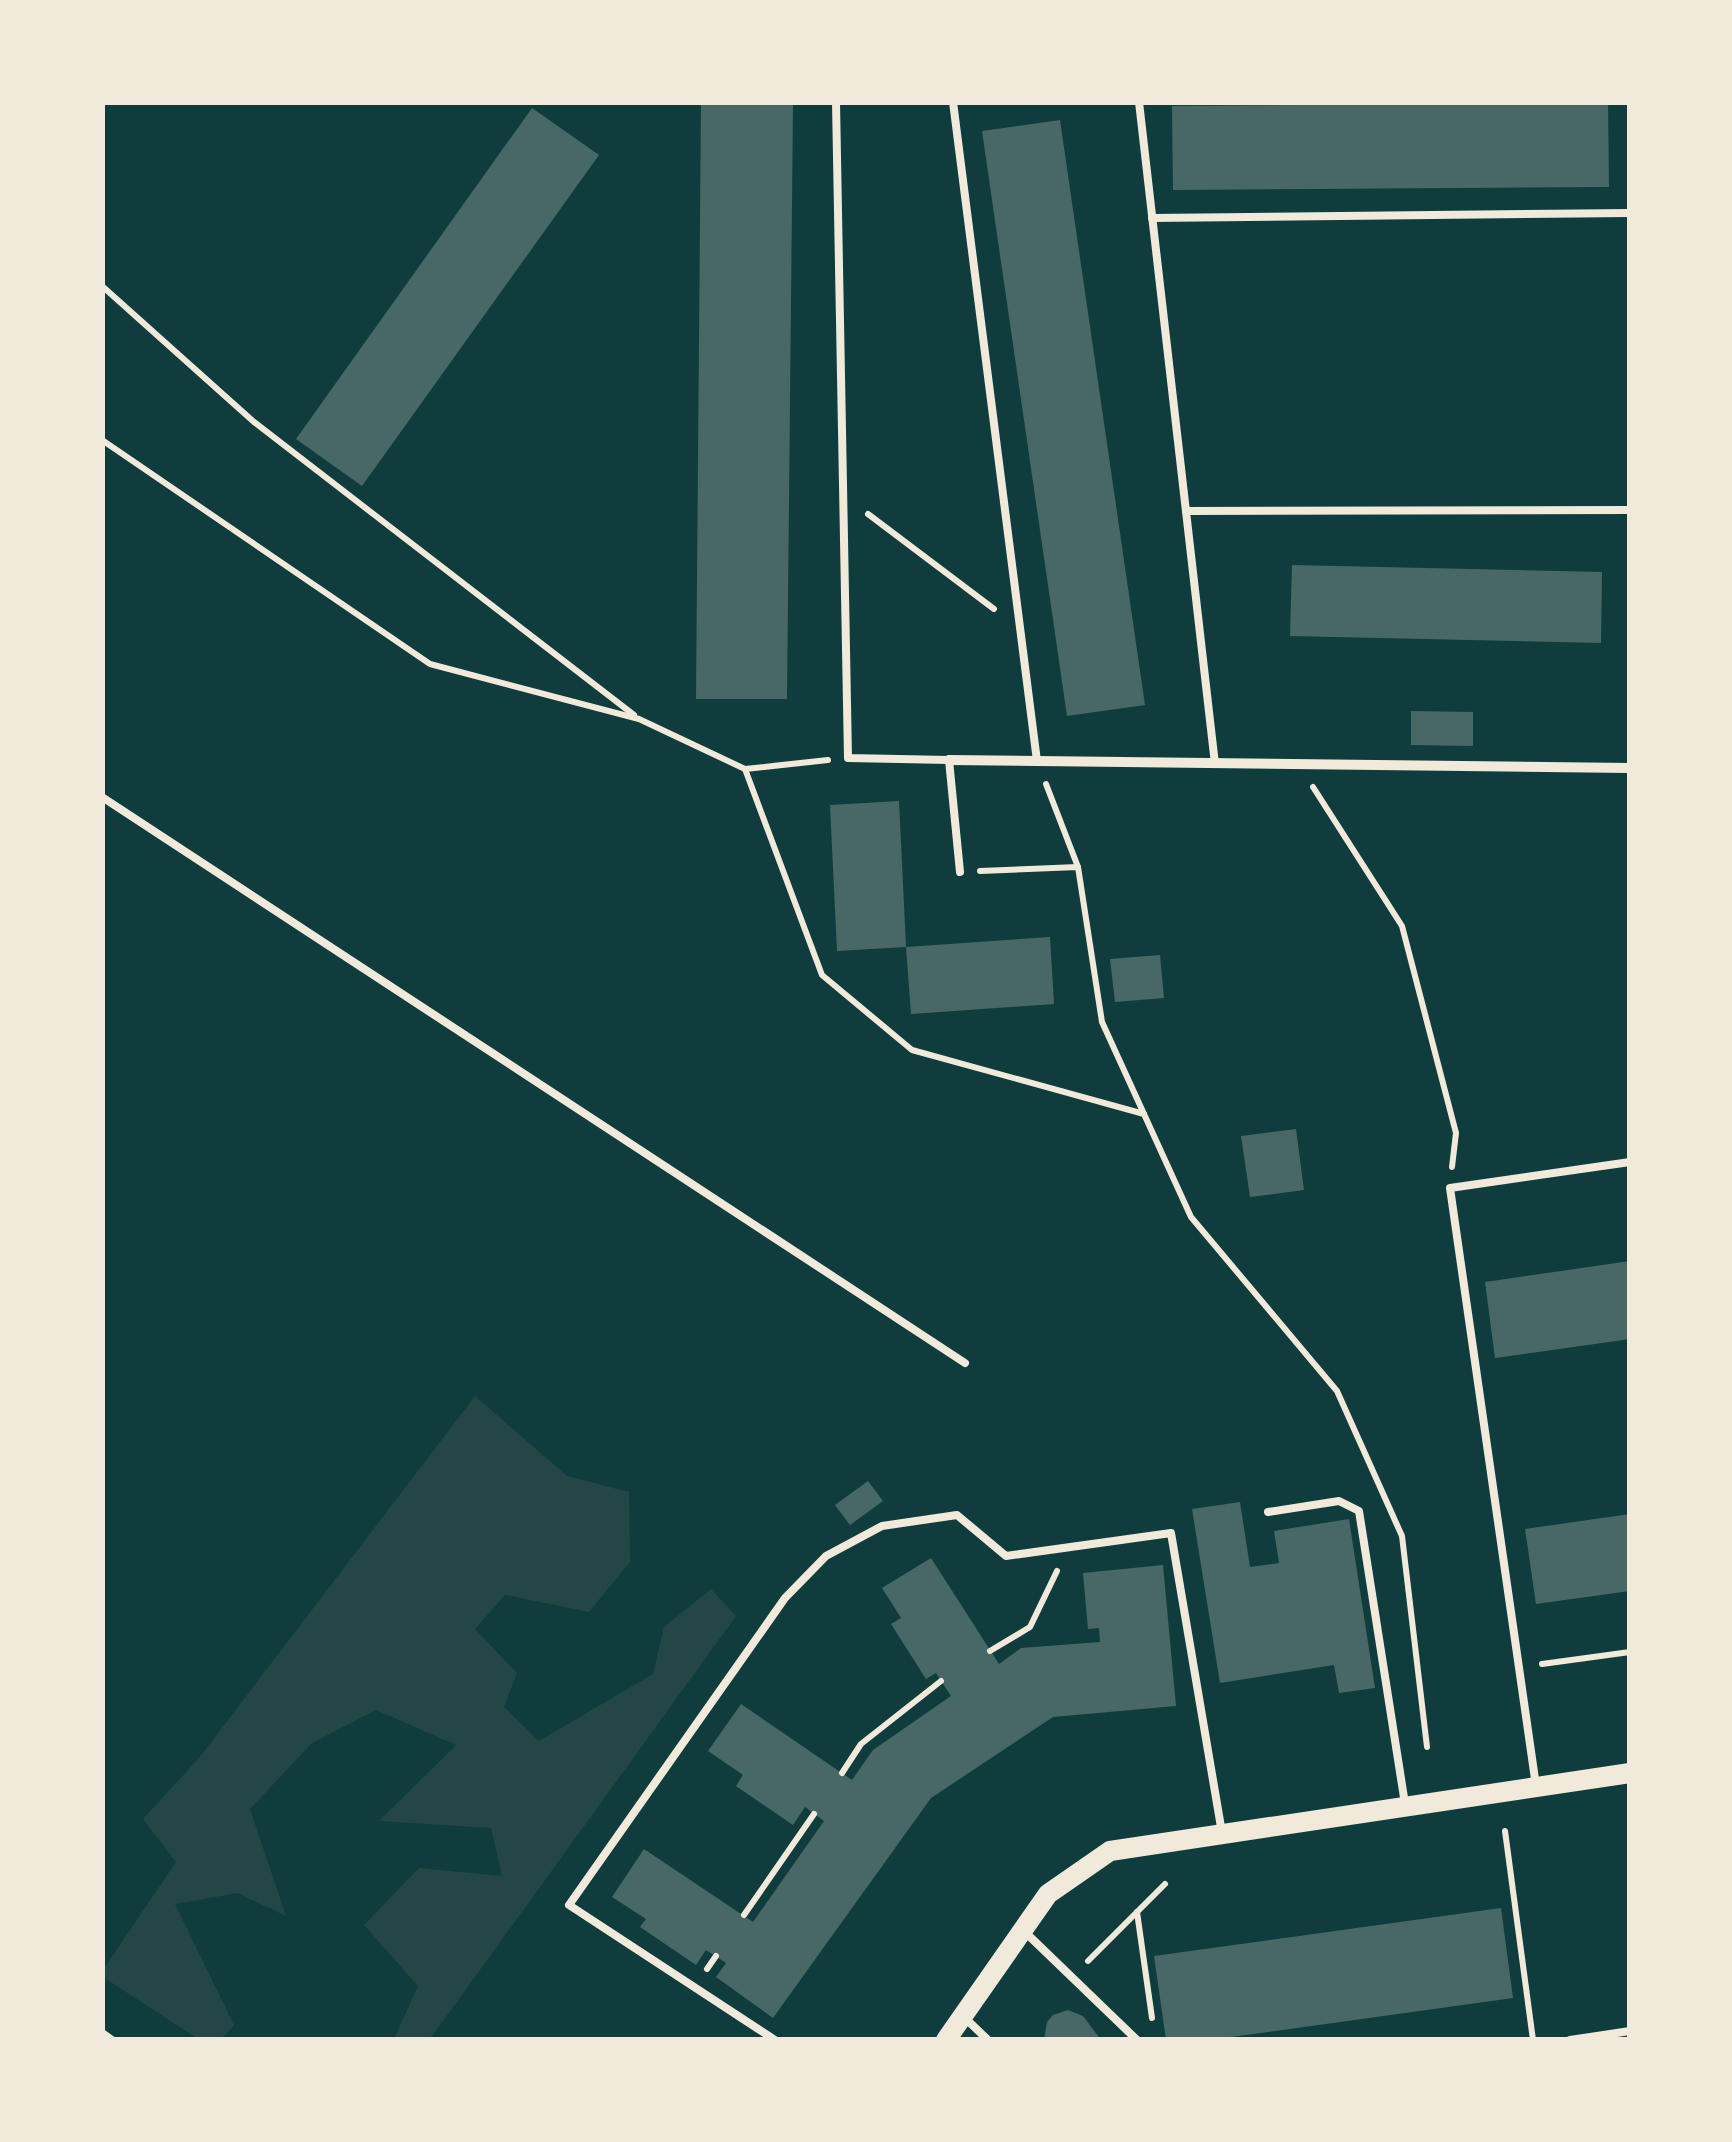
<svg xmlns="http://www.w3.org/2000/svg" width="1732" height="2142" viewBox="0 0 1732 2142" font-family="Arial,sans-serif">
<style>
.green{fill:#244646}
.building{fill:#486865}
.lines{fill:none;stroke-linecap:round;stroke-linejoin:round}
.path{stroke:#f1e9da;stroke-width:6}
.service{stroke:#f1e9da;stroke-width:8}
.minor{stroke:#f1e9da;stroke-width:10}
.secondary{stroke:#f1e9da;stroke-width:20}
</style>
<rect width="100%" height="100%" fill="#0f3d3e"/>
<!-- green -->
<polygon class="green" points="475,1396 567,1476 629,1492 630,1562 589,1612 505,1595 475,1629 517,1673 504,1707 539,1741 653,1674 664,1627 711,1589 736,1616 430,2039 394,2039 418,1986 364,1925 419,1868 502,1876 491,1828 379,1821 456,1745 376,1710 312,1743 250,1809 286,1916 238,1893 175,1904 234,2025 222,2039 198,2039 103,1977 103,1970 176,1862 143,1819 199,1758"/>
<!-- building -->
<g class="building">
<polygon points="701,103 793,104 787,699 696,699"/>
<polygon points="1608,103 1609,187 1173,190 1172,106"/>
<polygon points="532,108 599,155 362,486 296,439"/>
<polygon points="1060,120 1145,705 1067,716 982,131"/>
<polygon points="1292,565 1602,572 1601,643 1290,636"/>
<polygon points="1411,711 1473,712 1473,746 1411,745"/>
<polygon points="899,801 906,947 837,951 830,805"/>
<polygon points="1050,937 1054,1004 911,1014 906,947"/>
<polygon points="1160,955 1164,998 1115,1002 1110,959"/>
<polygon points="1296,1129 1304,1190 1250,1197 1241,1136"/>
<polygon points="1630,1261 1630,1339 1495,1358 1485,1282"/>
<polygon points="868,1481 883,1501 850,1525 835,1505"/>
<polygon points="1240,1502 1250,1567 1279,1563 1274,1531 1349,1519 1375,1688 1339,1693 1334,1665 1220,1683 1192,1509"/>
<polygon points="1630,1514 1630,1591 1536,1604 1525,1529"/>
<polygon points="931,1558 999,1664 1021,1648 1100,1642 1099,1628 1088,1629 1083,1573 1163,1565 1176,1706 1053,1717 931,1798 773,2018 716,1977 726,1963 706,1950 696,1965 640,1927 646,1919 612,1897 644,1849 753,1922 824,1821 805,1807 793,1825 736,1786 743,1775 708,1751 741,1704 852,1780 873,1750 951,1696 936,1673 926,1679 891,1624 901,1618 882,1588"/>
<polygon points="1501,1908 1513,1998 1210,2040 1166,2040 1154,1956"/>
<polygon points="1068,2010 1083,2016 1101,2040 1044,2040 1047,2022 1053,2015"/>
</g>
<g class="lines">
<!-- path -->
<g class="path">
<polyline points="102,286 254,422 634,715"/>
<polyline points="102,440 430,664 639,719 745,769 828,760"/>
<polyline points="868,514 994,609"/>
<polyline points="745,769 822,975 912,1050 1144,1114"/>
<polyline points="1046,784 1078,867"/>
<polyline points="1313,787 1402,926 1456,1133 1452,1167"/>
<polyline points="980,871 1078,867 1102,1022 1191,1217 1337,1391 1402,1536 1427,1747"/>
<polyline points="990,1651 1030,1627 1057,1571"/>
<polyline points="1542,1664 1630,1652"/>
<polyline points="842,1773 861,1744 941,1681"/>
<polyline points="1505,1831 1533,2040"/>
<polyline points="1137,1912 1152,2018"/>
<polyline points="744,1915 814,1814"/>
<polyline points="1088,1961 1165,1884"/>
<polyline points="707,1969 716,1956"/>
</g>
<!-- service -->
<g class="service">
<polyline points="836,102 848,758 949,760 960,872"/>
<polyline points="953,102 1037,761"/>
<polyline points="1139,102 1215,764"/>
<polyline points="1152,218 1630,213"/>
<polyline points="1186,511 1630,510"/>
<polyline points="102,797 965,1363"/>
<polyline points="1268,1512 1339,1501 1359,1511 1405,1804"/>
<polyline points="1536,1786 1450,1188 1630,1162"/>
<polyline points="1025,1932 1137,2040"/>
<polyline points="966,2019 988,2040"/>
<polyline points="102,2033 112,2040"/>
<polyline points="775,2040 569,1905 785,1598 826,1556 882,1526 957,1515 1006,1556 1171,1533 1222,1833"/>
<polyline points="1570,2040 1630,2031"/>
</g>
<!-- minor -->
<polyline class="minor" points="949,760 1630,768"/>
<!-- secondary -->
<polyline class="secondary" points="946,2040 1048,1894 1110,1851 1630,1773"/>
</g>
<!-- border -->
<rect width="1732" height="2142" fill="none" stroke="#f1e9da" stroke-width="210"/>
</svg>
